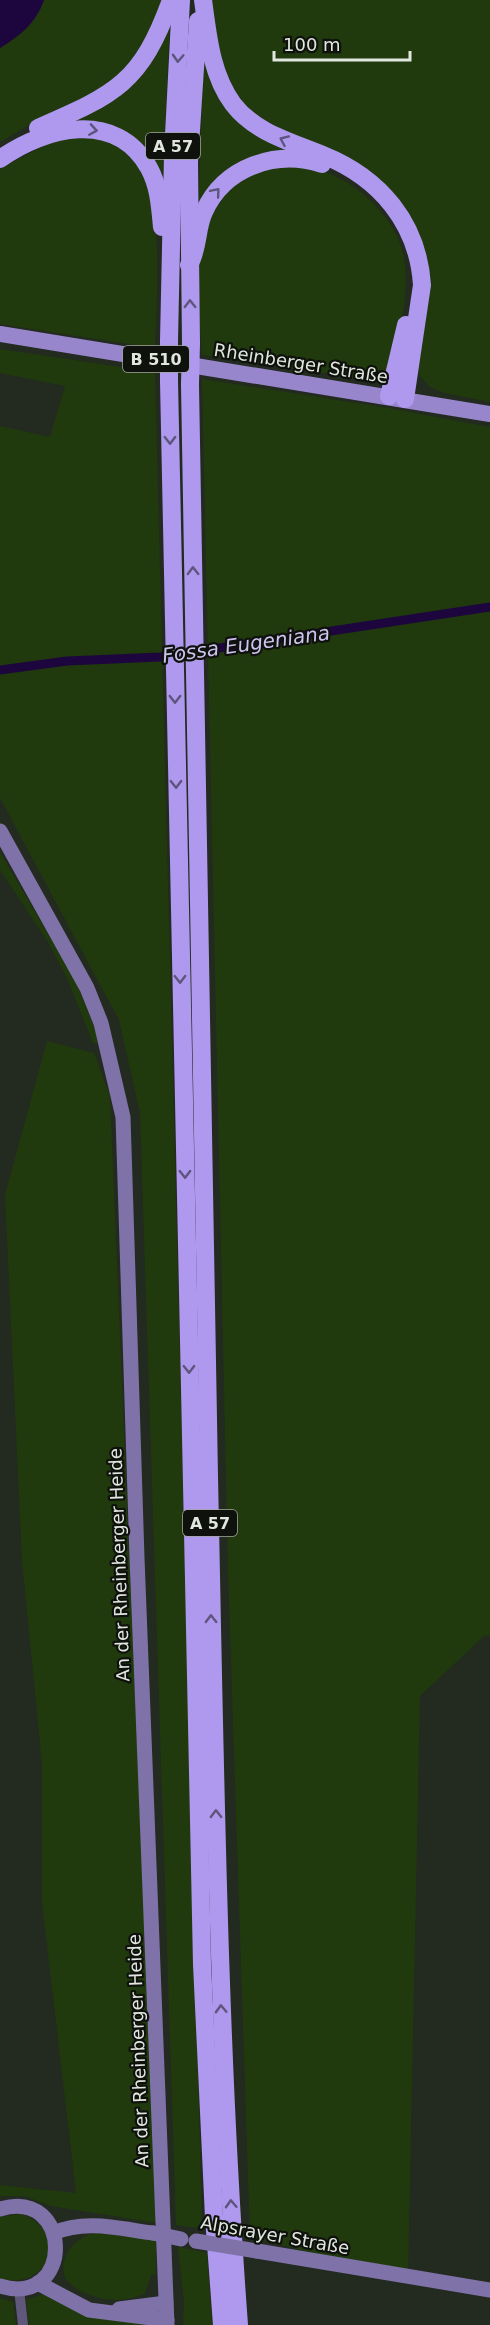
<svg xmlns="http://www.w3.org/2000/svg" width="490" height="2325" viewBox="0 0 490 2325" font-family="'DejaVu Sans',sans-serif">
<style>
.green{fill:#203a0d}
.water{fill:#1d063e}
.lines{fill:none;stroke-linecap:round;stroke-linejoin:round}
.canal{stroke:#1d063e;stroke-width:9}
.street{stroke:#5f587a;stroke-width:10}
.secondary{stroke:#7f72a9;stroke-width:15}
.primary{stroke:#9886cd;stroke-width:16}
.highway{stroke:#ae99ee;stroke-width:18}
.secondary-bridge{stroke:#7f72a9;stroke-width:15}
.highway-bridge{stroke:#ae99ee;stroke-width:18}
.oneway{stroke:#5e557d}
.labels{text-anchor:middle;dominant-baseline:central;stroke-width:4.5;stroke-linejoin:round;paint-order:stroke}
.shield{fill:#0e110c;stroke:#a2a6a0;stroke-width:1.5}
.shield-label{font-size:16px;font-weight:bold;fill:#e1e6df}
.street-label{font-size:18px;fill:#e1e6df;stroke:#0e110c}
.water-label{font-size:20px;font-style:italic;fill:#ccc3ef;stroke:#0e110c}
</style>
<rect width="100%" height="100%" fill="#232a1f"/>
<!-- green -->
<g class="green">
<path d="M 44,0 L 163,0 L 146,44 L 106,90 L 31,124 L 0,142 L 0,48 C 22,34 35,24 44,0 Z"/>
<polygon points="211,0 490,0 490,402 444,393 430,387 420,376 417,366 425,305 399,203 261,122 234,93 220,68"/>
<polygon points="170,19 162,186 156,176 96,127 71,119 85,113"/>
<polygon points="204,57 213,79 303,153 266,157 198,214"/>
<path d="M 60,137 C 84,137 106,136 126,151 C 168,183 156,300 155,348 L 0,324 L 0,169 Z"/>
<path d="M 286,165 C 298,167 311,167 322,171 C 358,182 398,220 404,258 C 408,283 405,307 399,331 C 395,348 394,372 378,381 L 202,355 C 199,307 191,231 223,192 C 237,175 265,168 286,165 Z"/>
<polygon points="0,349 155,372 202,2229 176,2225 140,1113 119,1020 0,798 0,426 50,437 65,386 0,373"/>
<polygon points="202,379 388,408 490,427 490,1636 485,1635 420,1696 408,2277 250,2237 228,1572"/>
<polygon points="0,852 75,980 101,1044 93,1043 67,978 48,942 0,870"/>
<polygon points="47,1041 94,1053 110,1096 157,2223 51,2206 25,2196 0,2196 0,2185 76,2193 42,1902 42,1763 22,1561 5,1195"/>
<path d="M 21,2214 C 68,2229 54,2290 0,2279 L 0,2217 Z"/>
<path d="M 99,2232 L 156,2239 L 156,2274 L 151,2275 L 145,2293 C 122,2306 82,2300 65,2278 C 58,2255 77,2235 99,2232 Z"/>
<polygon points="178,2247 207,2253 212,2325 183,2325 184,2303"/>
<polygon points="44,2294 147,2323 147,2325 29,2325 26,2300"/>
<polygon points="0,2298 13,2302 16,2325 0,2325"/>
</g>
<!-- water -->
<path class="water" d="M 0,0 L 44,0 C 35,24 22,34 0,48 Z"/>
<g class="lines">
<!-- canal -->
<polyline class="canal" points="0,670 67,661 160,657 490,607"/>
<!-- street -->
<polyline class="street" points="19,2289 23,2325"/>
<!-- secondary -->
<g class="secondary">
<polyline points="0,831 87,988 101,1023 123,1117 137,1558 167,2325"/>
<path d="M 0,2209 C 74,2187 74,2309 0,2286"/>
<path d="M 54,2233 C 85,2219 121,2229 153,2233"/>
<polyline points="257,2251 490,2290"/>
<polyline points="38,2283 89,2310 167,2320"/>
<polyline points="119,2309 166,2303"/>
</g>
<!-- primary -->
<polyline class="primary" points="0,334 490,414"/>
<!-- highway -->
<g class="highway">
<path d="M 203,0 C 208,36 211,74 233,104 C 255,133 292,142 323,155 C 380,178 418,223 422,285 L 405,399"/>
<path d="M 38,128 C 116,94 141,83 171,0"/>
<path d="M 0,159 C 45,127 116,109 149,168 C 159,186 160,207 162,227"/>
<path d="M 189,265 C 199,248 196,229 204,212 C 224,167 276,149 322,164"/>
<polyline points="169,341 173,154 181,0"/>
<polyline points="191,343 189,162 198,21"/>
<polyline points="169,381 202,1964 214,2217 222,2325"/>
<path d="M 190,385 C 196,749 202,1113 209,1477 C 215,1760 218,2043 239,2325"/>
<polyline points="389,396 406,325"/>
</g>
<!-- secondary-bridge -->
<g class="secondary-bridge">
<polyline points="153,2233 181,2239"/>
<polyline points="196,2241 257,2251"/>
</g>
<!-- highway-bridge -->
<g class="highway-bridge">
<polyline points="169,381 169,341"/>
<polyline points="190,385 191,343"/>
</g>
</g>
<!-- one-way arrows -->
<defs><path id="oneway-chevron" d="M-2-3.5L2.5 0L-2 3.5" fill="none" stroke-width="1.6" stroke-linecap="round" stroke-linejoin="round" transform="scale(1.5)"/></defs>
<g class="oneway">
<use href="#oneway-chevron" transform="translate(178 58) rotate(93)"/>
<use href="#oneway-chevron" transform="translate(93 130) rotate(9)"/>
<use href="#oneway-chevron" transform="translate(284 140) rotate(-156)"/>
<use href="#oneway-chevron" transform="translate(216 192) rotate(-50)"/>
<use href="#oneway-chevron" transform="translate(190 304) rotate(-91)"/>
<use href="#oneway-chevron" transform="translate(170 440) rotate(89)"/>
<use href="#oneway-chevron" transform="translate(193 571) rotate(-91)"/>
<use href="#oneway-chevron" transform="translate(175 699) rotate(90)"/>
<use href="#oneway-chevron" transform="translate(176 784) rotate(89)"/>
<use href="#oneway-chevron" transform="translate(180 979) rotate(89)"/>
<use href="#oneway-chevron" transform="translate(185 1174) rotate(89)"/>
<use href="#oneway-chevron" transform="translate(189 1369) rotate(89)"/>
<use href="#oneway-chevron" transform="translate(211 1619) rotate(-91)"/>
<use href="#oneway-chevron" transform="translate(216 1814) rotate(-91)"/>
<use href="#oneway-chevron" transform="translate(221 2009) rotate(-92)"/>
<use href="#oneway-chevron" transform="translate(231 2204) rotate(-93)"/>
</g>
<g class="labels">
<!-- shield labels -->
<g class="shield">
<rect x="146" y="133" width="54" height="26" rx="4.5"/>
<rect x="123" y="346" width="66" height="26" rx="4.5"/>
<rect x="183" y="1510" width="54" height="26" rx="4.5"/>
</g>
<g class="shield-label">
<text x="173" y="146">A 57</text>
<text x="156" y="359">B 510</text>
<text x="210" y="1523">A 57</text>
</g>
<!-- street labels -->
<g class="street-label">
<text transform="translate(301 363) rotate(9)">Rheinberger Straße</text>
<text transform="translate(119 1565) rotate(-92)">An der Rheinberger Heide</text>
<text transform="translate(138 2051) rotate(-92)">An der Rheinberger Heide</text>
<text transform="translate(275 2235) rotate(10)">Alpsrayer Straße</text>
</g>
<!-- water labels -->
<g class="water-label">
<text transform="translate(246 644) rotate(-8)">Fossa Eugeniana</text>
</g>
</g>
<!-- scale -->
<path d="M274 51v9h136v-9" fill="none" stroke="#e1e6df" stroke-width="3"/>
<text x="283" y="51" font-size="18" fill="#e1e6df" stroke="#0e110c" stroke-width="4.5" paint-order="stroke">100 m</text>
</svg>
